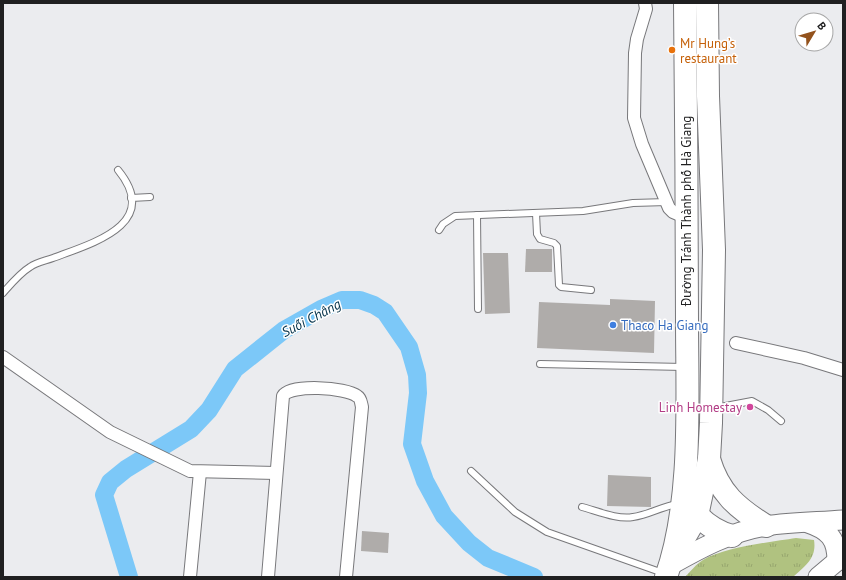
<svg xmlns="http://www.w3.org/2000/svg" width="846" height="580" viewBox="0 0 846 580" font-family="'PT Sans',sans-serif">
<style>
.park{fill:url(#park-tufts)}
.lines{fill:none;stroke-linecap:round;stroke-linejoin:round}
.river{stroke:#7cc8f8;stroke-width:18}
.building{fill:#afacaa}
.lane-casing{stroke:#78787b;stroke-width:8}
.street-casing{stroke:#78787b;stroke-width:14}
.primary-casing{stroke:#78787b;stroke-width:21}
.highway-casing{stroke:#78787b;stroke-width:24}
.lane{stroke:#fff;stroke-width:6}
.street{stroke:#fff;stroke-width:12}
.primary{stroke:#fff;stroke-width:19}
.highway{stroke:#fff;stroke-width:22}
.food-dot{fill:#e8710a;stroke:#fff;stroke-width:1.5}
.shop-dot{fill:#3f7fe0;stroke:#fff;stroke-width:1.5}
.hotel-dot{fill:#d1479c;stroke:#fff;stroke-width:1.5}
.labels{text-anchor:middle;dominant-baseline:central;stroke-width:3;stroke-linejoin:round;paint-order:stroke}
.food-label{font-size:13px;fill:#c56008;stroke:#fff;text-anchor:start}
.street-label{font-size:13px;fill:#202021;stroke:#fff}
.shop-label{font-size:13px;fill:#366cbe;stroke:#fff;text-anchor:start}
.hotel-label{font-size:13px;fill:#b23c85;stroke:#fff;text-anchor:end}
.water-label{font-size:14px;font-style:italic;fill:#033149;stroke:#fff}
</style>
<defs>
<pattern id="park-tufts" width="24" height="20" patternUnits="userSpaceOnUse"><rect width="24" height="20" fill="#b0c280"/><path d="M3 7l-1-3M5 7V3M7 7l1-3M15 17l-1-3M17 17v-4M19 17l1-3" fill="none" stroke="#97a66e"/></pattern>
</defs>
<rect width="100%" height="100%" fill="#ebecef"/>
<!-- park -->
<path class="park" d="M 796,538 L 814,540 C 817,558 805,566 793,577 L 685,577 C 690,572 696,564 703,560 C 725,547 771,542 796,538 Z"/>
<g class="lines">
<!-- river -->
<polyline class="river" points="129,577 104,495 110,482 126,469 191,429 209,410 235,369 284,330 321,309 342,300 360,300 374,305 385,312 409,347 417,375 418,393 412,444 425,481 444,516 469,543 488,558 534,577"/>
</g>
<!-- building -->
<g class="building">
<polygon points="526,249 552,249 552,272 525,272"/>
<polygon points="483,253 508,253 510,313 485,314"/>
<polygon points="610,299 655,301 654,353 537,348 539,302 610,305"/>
<polygon points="608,475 651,477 651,507 607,506"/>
<polygon points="362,531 389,533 388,553 361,551"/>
</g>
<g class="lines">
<!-- lane casing -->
<g class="lane-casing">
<g id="lane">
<polyline points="131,198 150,197"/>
<polyline points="536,213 537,234 540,239 554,243 557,246 559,285 561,287 591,290"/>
<polyline points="477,215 478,309"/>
<polyline points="439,230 443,224 455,216 583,211 633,203 667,202"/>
<path d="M 3,293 C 11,284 20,273 30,267 C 37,262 45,261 53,258 C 93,243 162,224 118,170"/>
<polyline points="540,364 684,367"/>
<polyline points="715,408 752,401 768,410 781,421"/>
<polyline points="471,471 515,512 547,532 663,573"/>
<path d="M 582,507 C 597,511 618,520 633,517 C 649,515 662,506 678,504"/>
</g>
</g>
<!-- street casing -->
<g class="street-casing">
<g id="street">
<polyline points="645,3 646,9 637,39 635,53 634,118 642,144 669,208 673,212 687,218"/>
<polyline points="736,343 804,358 843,370"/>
<polyline points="3,357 110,432 190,471 276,473"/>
<polyline points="190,577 200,472"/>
<path d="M 268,577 L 283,396 C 290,384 346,387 357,396 C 361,398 361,403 362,407 L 346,577"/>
</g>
</g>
<!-- primary casing -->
<g class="primary-casing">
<g id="primary">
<path d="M 808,523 C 829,530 837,539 837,561"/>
<path d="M 669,566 C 699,549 732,531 766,526 C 791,522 818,522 843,520"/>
<polyline points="818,577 843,556"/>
</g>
</g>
<!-- highway casing -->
<g class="highway-casing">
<g id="highway">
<path d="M 709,459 C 719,493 737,508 766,526"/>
<path d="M 689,505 C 700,520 713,531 732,536"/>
<polyline points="679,547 697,516 709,459 711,423 714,250 708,96 707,3"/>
<path d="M 666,577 C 693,501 687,400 687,320 C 687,214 686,109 685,3"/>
</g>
</g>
<!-- lane -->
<use href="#lane" class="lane"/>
<!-- street -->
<use href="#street" class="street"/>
<!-- primary -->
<use href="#primary" class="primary"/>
<!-- highway -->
<use href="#highway" class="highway"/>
</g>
<!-- markers -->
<circle class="food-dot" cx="672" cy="50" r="4"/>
<circle class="shop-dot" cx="613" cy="325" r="4"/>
<circle class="hotel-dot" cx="750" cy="407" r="4"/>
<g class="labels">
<!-- food labels -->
<g class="food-label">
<text x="680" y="43">Mr Hung’s<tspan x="680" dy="15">restaurant</tspan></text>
</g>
<!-- street labels -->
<g class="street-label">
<text transform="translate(686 211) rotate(-90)">Đường Tránh Thành phố Hà Giang</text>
</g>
<!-- shop labels -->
<g class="shop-label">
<text x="621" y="325">Thaco Ha Giang</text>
</g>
<!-- hotel labels -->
<g class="hotel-label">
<text x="742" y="407">Linh Homestay</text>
</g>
<!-- water labels -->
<g class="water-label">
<text transform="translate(311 318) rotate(-28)">Suối Châng</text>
</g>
</g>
<!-- border -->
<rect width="846" height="580" fill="none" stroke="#202021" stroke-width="8"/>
<!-- north arrow -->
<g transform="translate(814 32) rotate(52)"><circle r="19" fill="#ffffff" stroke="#a6a6a6"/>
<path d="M0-3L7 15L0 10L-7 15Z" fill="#93521c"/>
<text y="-6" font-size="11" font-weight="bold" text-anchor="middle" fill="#202021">B</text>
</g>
</svg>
